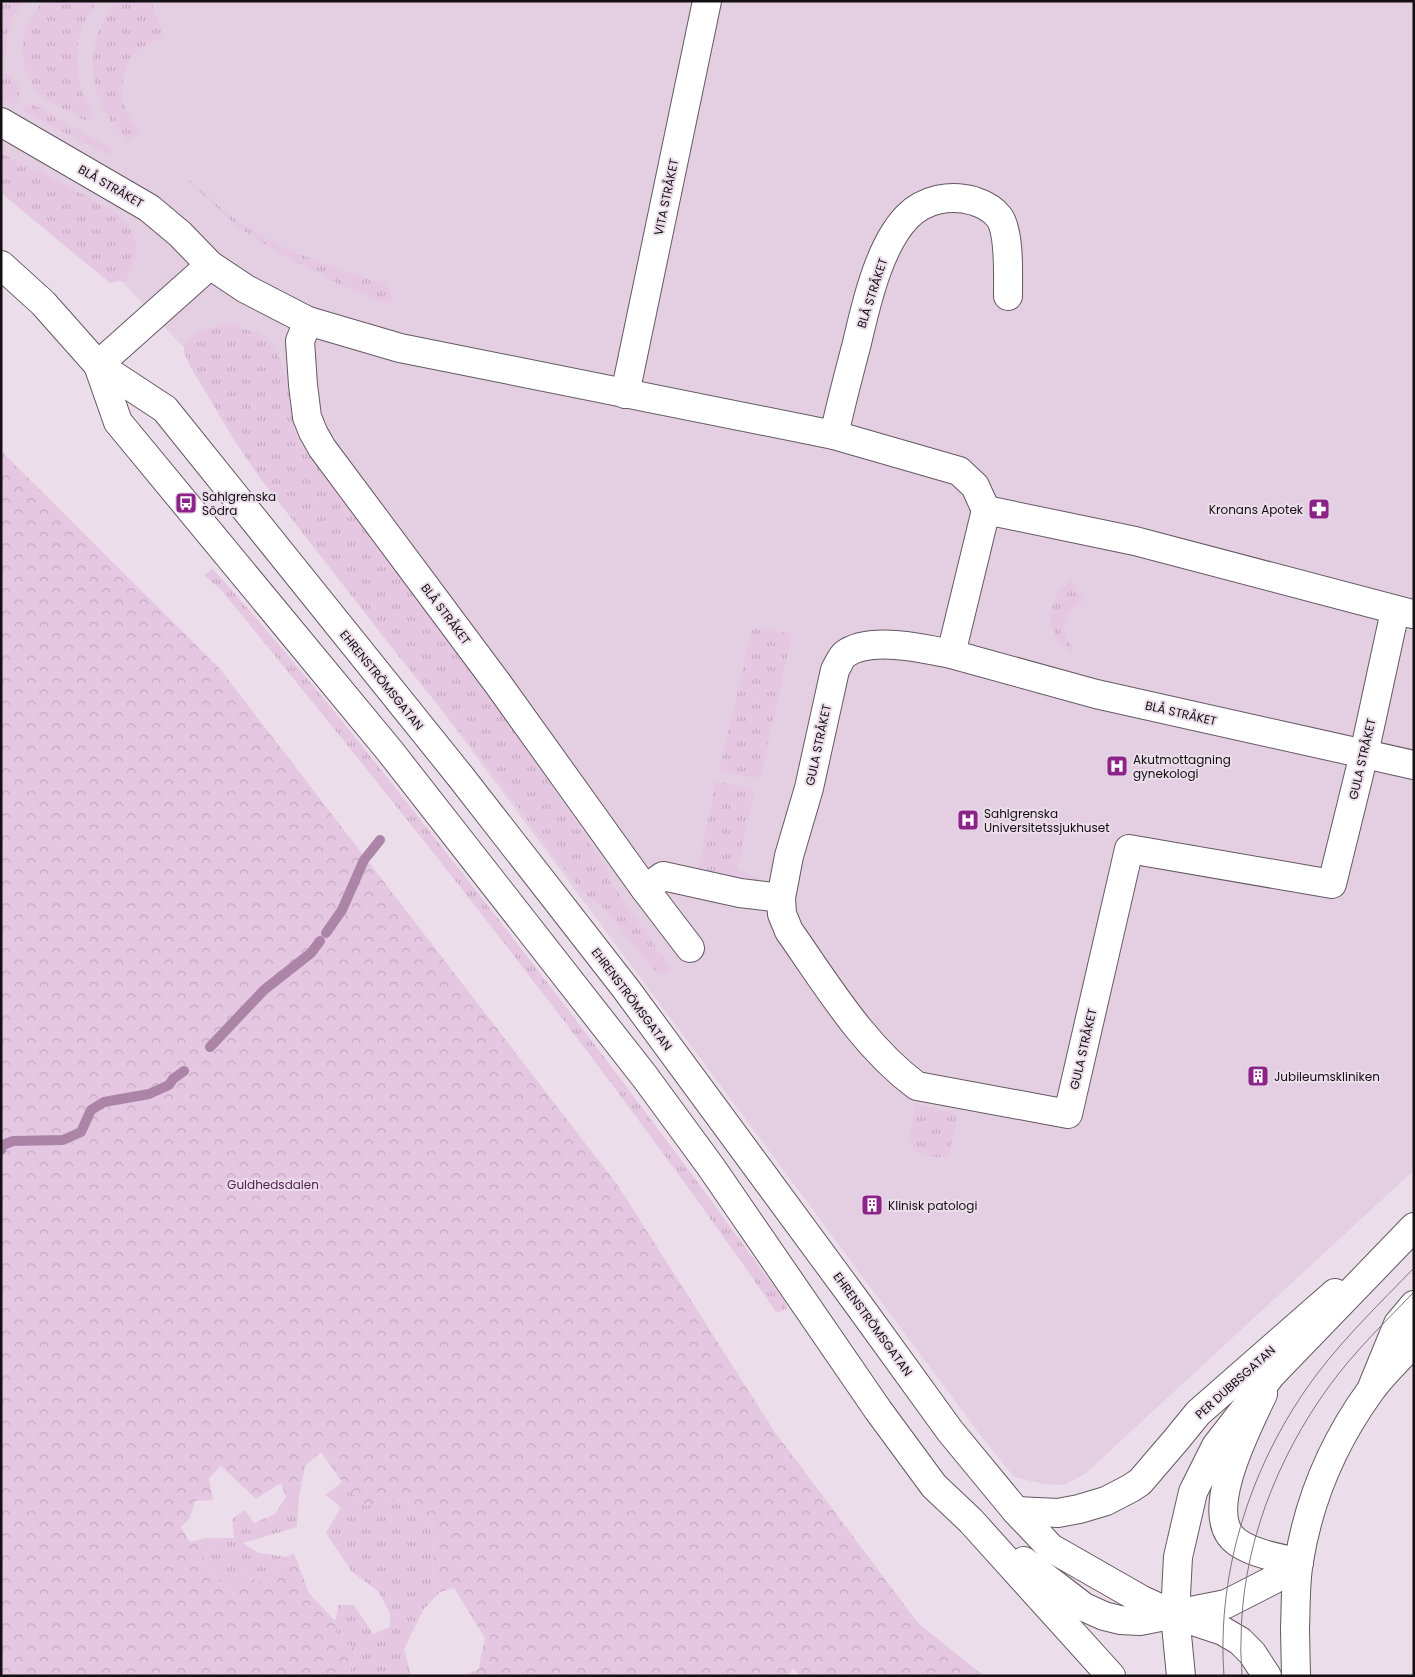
<svg xmlns="http://www.w3.org/2000/svg" width="1415" height="1677" viewBox="0 0 1415 1677" font-family="Poppins,sans-serif">
<style>
.built{fill:#e4cfe2}
.grass{fill:url(#grass-tufts)}
.forest{fill:url(#forest-crowns)}
.lines{fill:none;stroke-linecap:round;stroke-linejoin:round}
.stream{stroke:#ab84a8;stroke-width:10}
.minor-casing{stroke:#645863;stroke-width:30}
.major-casing{stroke:#645863;stroke-width:30}
.minor{stroke:#fff;stroke-width:28}
.major{stroke:#fff;stroke-width:28}
.tram{stroke:#7f767e;stroke-width:1}
.labels{text-anchor:middle;dominant-baseline:central;stroke-width:4;stroke-linejoin:round;paint-order:stroke}
.street-label{font-size:12px;fill:#130f13;stroke:#ecddea}
.poi-label{font-size:12px;fill:#130f13;stroke:#ecddea;text-anchor:start}
.park-label{font-size:12px;fill:#532251;stroke:#ecddea}
</style>
<defs>
<pattern id="grass-tufts" width="24" height="20" patternUnits="userSpaceOnUse" patternTransform="scale(1.25)"><rect width="24" height="20" fill="#e5c7e2"/><path d="M3 7l-1-3M5 7V3M7 7l1-3M15 17l-1-3M17 17v-4M19 17l1-3" fill="none" stroke="#c4aac1"/></pattern>
<pattern id="forest-crowns" width="20" height="18" patternUnits="userSpaceOnUse" patternTransform="scale(1.25)"><rect width="20" height="18" fill="#e5c7e2"/><path d="M2 6a3 3 0 1 1 6 0M12 15a3 3 0 1 1 6 0" fill="none" stroke="#c4aac1"/></pattern>
</defs>
<rect width="100%" height="100%" fill="#ecddea"/>
<!-- built -->
<polygon class="built" points="1,1 1414,1 1414,1170 1085,1474 1064,1485 1044,1484 1014,1477 981,1436 263,470 185,349 103,261 1,184"/>
<!-- grass -->
<g class="grass">
<path d="M 1,1 L 24,1 C 12,18 4,32 7,53 L 1,57 Z"/>
<path d="M 44,1 L 97,1 C 93,9 86,17 83,25 C 71,55 78,89 93,116 L 88,120 L 84,120 C 70,112 45,102 35,89 C 32,86 30,80 28,76 C 17,50 24,21 44,1 Z"/>
<path d="M 115,1 L 151,1 L 164,37 C 154,42 140,46 133,55 C 128,61 126,69 124,76 C 118,100 127,116 141,134 L 129,142 C 120,132 109,121 103,108 C 85,73 92,31 115,1 Z"/>
<path d="M 1,70 C 18,82 25,85 15,105 L 1,99 Z"/>
<polygon points="28,105 34,105 112,149 113,152 110,156 23,111 24,107"/>
<path d="M 1,153 L 37,172 L 39,171 C 55,179 71,188 87,197 C 99,204 113,210 124,219 C 141,236 138,262 125,280 L 110,283 L 1,193 Z"/>
<path d="M 191,180 C 205,193 218,207 234,218 C 278,250 332,267 384,284 C 390,289 392,294 392,303 L 379,300 L 343,286 L 281,255 L 237,226 L 190,183 L 189,181 Z"/>
<path d="M 222,323 C 236,323 246,332 260,333 L 271,343 L 281,361 L 288,385 L 294,430 L 303,448 L 455,648 L 536,763 L 609,872 L 607,877 L 671,969 L 658,975 L 602,906 L 588,897 L 563,868 L 494,775 L 396,653 L 260,478 L 234,440 L 190,366 L 184,352 L 184,344 L 196,334 Z"/>
<path d="M 213,569 C 289,654 360,742 430,832 C 552,986 670,1143 785,1302 L 787,1309 L 777,1313 C 610,1072 427,842 241,614 L 220,589 L 204,575 Z"/>
<path d="M 1071,579 L 1084,601 C 1061,612 1058,630 1074,649 L 1072,652 C 1043,634 1045,599 1071,579 Z"/>
<polygon points="765,627 792,635 760,780 719,770 752,628 764,631"/>
<polygon points="716,781 755,790 737,870 759,878 757,883 698,869"/>
<path d="M 916,1104 L 958,1114 L 948,1158 C 940,1157 929,1157 921,1154 C 903,1146 913,1118 916,1104 Z"/>
<polygon points="342,1482 365,1506 404,1498 435,1534 432,1569 440,1592 423,1610 404,1649 411,1676 350,1676 352,1663 357,1649 337,1640 335,1621 339,1605 354,1605 373,1634 390,1627 390,1613 378,1591 352,1572 326,1533 341,1507 325,1495"/>
<polygon points="286,1497 299,1497 297,1527 243,1543 259,1553 286,1557 267,1583 234,1573 238,1595 223,1586 202,1561 210,1546 205,1538 234,1538 232,1519 245,1510 254,1523 275,1514"/>
</g>
<!-- forest -->
<polygon class="forest" points="1,451 220,669 619,1187 774,1431 918,1623 984,1676 801,1676 793,1669 787,1676 463,1676 479,1669 481,1655 485,1638 454,1588 440,1592 432,1569 435,1534 404,1498 365,1506 342,1482 321,1452 305,1466 299,1497 286,1497 281,1483 256,1499 221,1466 209,1478 213,1500 195,1501 190,1518 181,1527 190,1542 205,1538 210,1546 202,1561 223,1586 237,1595 234,1573 267,1583 286,1557 294,1553 309,1593 335,1621 337,1640 357,1649 352,1663 350,1676 1,1676"/>
<g class="lines">
<!-- stream -->
<g class="stream">
<polyline points="326,933 342,910 364,860 380,840"/>
<polyline points="210,1047 264,990 311,953 320,941"/>
<polyline points="1,1150 3,1145 13,1141 63,1140 81,1132 91,1110 104,1102 149,1094 169,1085 173,1079 184,1071"/>
</g>
<!-- minor casing -->
<g class="minor-casing">
<g id="minor">
<polyline points="1,122 149,208 180,234 210,265 246,289 308,321 400,348 834,435 959,471 975,486 986,510"/>
<polyline points="1,265 43,303 98,365 165,409 460,776 626,989 858,1304 950,1431 1016,1511 1051,1548 1142,1600 1175,1615 1223,1631 1240,1641 1252,1653 1267,1676"/>
<polyline points="308,321 300,341 303,385 307,417 313,432 322,448 498,684 645,889 690,948"/>
<polyline points="98,365 118,422 389,750 645,1077 711,1167 878,1410 934,1486 971,1521 1111,1676"/>
<polyline points="98,365 210,265"/>
<polyline points="625,394 707,1"/>
<path d="M 834,435 C 841,404 849,373 857,343 C 866,304 879,246 907,217 C 924,199 951,194 974,201 C 983,204 993,209 999,217 C 1010,232 1008,276 1008,296"/>
<polyline points="1412,614 1135,541 986,510 951,654 1096,694 1414,765"/>
<path d="M 951,654 C 923,648 869,636 845,654 C 841,657 838,665 835,670 L 809,788 L 789,856 L 781,898 L 782,914 L 789,931 C 827,985 863,1046 917,1086 L 1068,1114 L 1129,849 L 1332,884 L 1364,754 L 1395,611"/>
<polyline points="645,889 663,876 740,893 781,898"/>
<polyline points="1373,1385 1398,1324 1414,1305"/>
<path d="M 1263,1394 C 1248,1426 1200,1516 1237,1542 C 1252,1553 1281,1559 1299,1562"/>
<polyline points="1016,1511 1058,1513 1079,1509 1106,1501 1131,1488 1140,1482 1176,1440 1198,1413 1335,1293"/>
<polyline points="1024,1561 1084,1607 1104,1616 1120,1620 1140,1621 1226,1604 1273,1580 1299,1562"/>
<polyline points="1175,1615 1181,1676"/>
<polyline points="1295,1629 1296,1676"/>
</g>
</g>
<!-- major casing -->
<g class="major-casing">
<g id="major">
<polyline points="1175,1615 1178,1557 1193,1492 1216,1446 1272,1374 1414,1227"/>
<path d="M 1295,1629 C 1296,1607 1295,1583 1299,1561 C 1309,1499 1334,1441 1371,1390 C 1383,1373 1400,1358 1414,1342"/>
</g>
</g>
<!-- minor -->
<use href="#minor" class="minor"/>
<!-- major -->
<use href="#major" class="major"/>
<!-- tram -->
<g class="tram">
<path d="M 1224,1676 C 1216,1569 1253,1459 1317,1374 C 1346,1336 1381,1302 1414,1268"/>
<path d="M 1242,1676 C 1242,1664 1240,1653 1241,1642 C 1241,1549 1276,1459 1330,1385 C 1355,1351 1385,1322 1414,1292"/>
</g>
</g>
<!-- icons -->
<defs>
<g id="bus-square" transform="scale(1.125)"><rect x="-9" y="-9" width="18" height="18" rx="4" fill="#8b2389" stroke="#ecddea"/><path d="M-5-6H5V4H4V6H2V4H-2V6H-4V4H-5ZM-3.5-4V0h7V-4ZM-3.5 1.2v1.5H-2V1.2ZM2 1.2v1.5H3.5V1.2Z" fill="#fff"/></g>
<g id="pharmacy-square" transform="scale(1.125)"><rect x="-9" y="-9" width="18" height="18" rx="4" fill="#8b2389" stroke="#ecddea"/><path d="M-2-6h4v4h4v4h-4v4h-4v-4h-4v-4h4Z" fill="#fff"/></g>
<g id="hospital-square" transform="scale(1.125)"><rect x="-9" y="-9" width="18" height="18" rx="4" fill="#8b2389" stroke="#ecddea"/><path d="M-5-5h3v3.5h4V-5h3V5h-3V1.5h-4V5h-3Z" fill="#fff"/></g>
<g id="building-square" transform="scale(1.125)"><rect x="-9" y="-9" width="18" height="18" rx="4" fill="#8b2389" stroke="#ecddea"/><path d="M-4-6H4V6H1V3H-1V6H-4ZM-2.5-4.3h1.7v1.8h-1.7ZM.8-4.3h1.7v1.8H.8ZM-2.5-1h1.7V.8h-1.7ZM.8-1h1.7V.8H.8Z" fill="#fff"/></g>
</defs>
<g fill-rule="evenodd">
<use href="#bus-square" x="186" y="503"/>
<use href="#pharmacy-square" x="1319" y="509"/>
<use href="#hospital-square" x="1117" y="766"/>
<use href="#hospital-square" x="968" y="820"/>
<use href="#building-square" x="1258" y="1076"/>
<use href="#building-square" x="872" y="1205"/>
</g>
<g class="labels">
<!-- street labels -->
<g class="street-label">
<text transform="translate(111 186) rotate(30)">BLÅ STRÅKET</text>
<text transform="translate(666 197) rotate(-78)">VITA STRÅKET</text>
<text transform="translate(872 293) rotate(-72)">BLÅ STRÅKET</text>
<text transform="translate(446 614) rotate(53)">BLÅ STRÅKET</text>
<text transform="translate(382 680) rotate(51)">EHRENSTRÖMSGATAN</text>
<text transform="translate(1181 713) rotate(13)">BLÅ STRÅKET</text>
<text transform="translate(818 745) rotate(-78)">GULA STRÅKET</text>
<text transform="translate(1362 759) rotate(-77)">GULA STRÅKET</text>
<text transform="translate(632 999) rotate(53)">EHRENSTRÖMSGATAN</text>
<text transform="translate(1083 1049) rotate(-77)">GULA STRÅKET</text>
<text transform="translate(873 1324) rotate(54)">EHRENSTRÖMSGATAN</text>
<text transform="translate(1235 1382) rotate(-42)">PER DUBBSGATAN</text>
</g>
<!-- poi labels -->
<g class="poi-label">
<text x="202" y="496">Sahlgrenska<tspan x="202" dy="14">Södra</tspan></text>
<text x="1303" y="509" text-anchor="end">Kronans Apotek</text>
<text x="1133" y="759">Akutmottagning<tspan x="1133" dy="14">gynekologi</tspan></text>
<text x="984" y="813">Sahlgrenska<tspan x="984" dy="14">Universitetssjukhuset</tspan></text>
<text x="1274" y="1076">Jubileumskliniken</text>
<text x="888" y="1205">Klinisk patologi</text>
</g>
<!-- park labels -->
<g class="park-label">
<text x="273" y="1184">Guldhedsdalen</text>
</g>
</g>
<!-- border -->
<rect width="1415" height="1677" fill="none" stroke="#130f13" stroke-width="5"/>
</svg>
